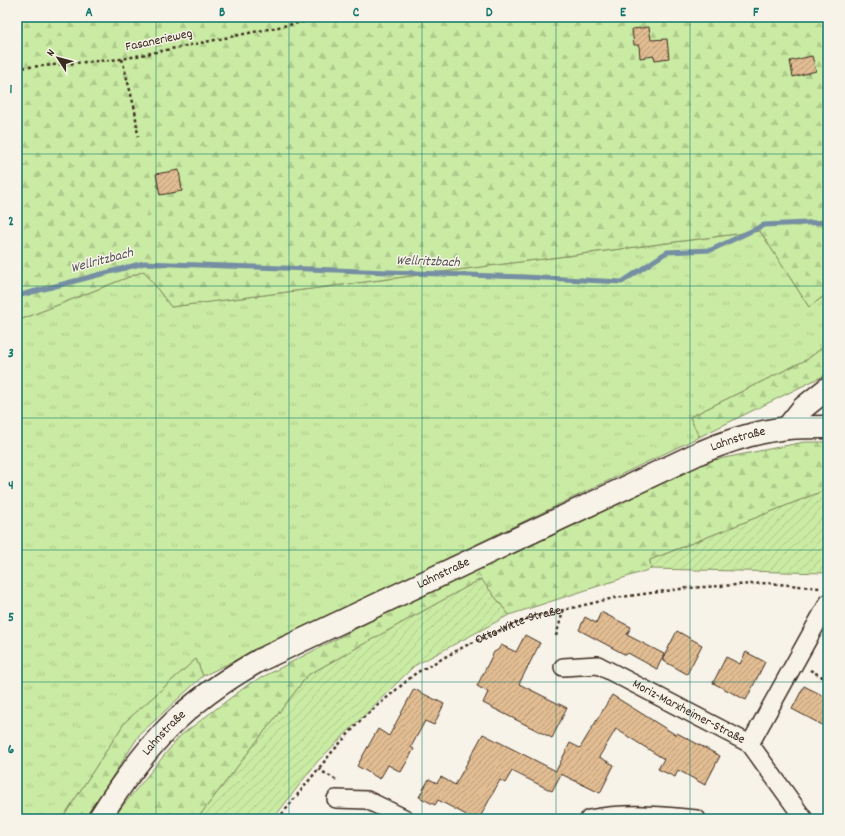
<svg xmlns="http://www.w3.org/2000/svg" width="845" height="836" viewBox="0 0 845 836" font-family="Dekko,sans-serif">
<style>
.grass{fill:url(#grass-tufts);stroke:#828a60}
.forest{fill:url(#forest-firs);stroke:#828a60}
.garden{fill:url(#garden-furrows);stroke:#828a60}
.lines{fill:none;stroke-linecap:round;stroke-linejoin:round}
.stream{stroke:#768ea3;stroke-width:5}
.building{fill:url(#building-hatch);stroke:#3b2a1e}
.minor-casing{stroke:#3b2a1e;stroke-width:20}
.tertiary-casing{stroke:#3b2a1e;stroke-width:25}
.secondary-casing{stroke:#3b2a1e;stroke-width:25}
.path{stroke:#3b2a1e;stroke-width:2.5;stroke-dasharray:3 3;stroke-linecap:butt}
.minor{stroke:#f7f3e8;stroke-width:17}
.tertiary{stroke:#f7f3e8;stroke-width:22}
.secondary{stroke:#f7f3e8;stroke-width:22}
.grid{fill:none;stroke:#0f766e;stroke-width:1;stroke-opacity:0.55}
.labels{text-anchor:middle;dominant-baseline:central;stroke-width:3;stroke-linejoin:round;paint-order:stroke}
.street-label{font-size:13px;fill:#3b2a1e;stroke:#f7f3e8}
.water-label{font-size:14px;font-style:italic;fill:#545456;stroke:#f7f3e8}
.neatline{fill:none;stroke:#0f766e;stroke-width:1.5}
.grid-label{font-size:13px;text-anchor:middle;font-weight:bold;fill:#0f766e}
</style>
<defs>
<pattern id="grass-tufts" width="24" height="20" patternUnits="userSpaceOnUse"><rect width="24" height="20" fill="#c9eba3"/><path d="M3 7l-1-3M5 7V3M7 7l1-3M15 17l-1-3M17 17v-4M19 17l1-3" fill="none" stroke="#aeca8c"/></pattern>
<pattern id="forest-firs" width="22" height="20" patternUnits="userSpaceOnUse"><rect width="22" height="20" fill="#c9eba3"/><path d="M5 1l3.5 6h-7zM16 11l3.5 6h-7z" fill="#aeca8c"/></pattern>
<pattern id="garden-furrows" width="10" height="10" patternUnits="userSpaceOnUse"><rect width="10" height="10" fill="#c9eba3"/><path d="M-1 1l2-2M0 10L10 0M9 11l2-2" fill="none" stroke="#aeca8c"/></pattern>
<pattern id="building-hatch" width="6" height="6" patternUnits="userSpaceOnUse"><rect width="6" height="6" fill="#e2bd93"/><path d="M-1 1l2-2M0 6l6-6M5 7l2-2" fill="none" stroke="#b89a77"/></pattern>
</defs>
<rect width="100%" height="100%" fill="#f7f3e8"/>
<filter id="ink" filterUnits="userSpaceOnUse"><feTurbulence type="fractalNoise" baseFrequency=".025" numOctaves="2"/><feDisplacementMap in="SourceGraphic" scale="8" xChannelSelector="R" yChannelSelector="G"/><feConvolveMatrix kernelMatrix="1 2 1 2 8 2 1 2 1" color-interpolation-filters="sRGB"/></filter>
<g filter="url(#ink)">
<!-- grass -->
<polygon class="grass" points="760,231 809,307 828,293 828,343 808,359 690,417 699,437 203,676 196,659 125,722 62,819 17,819 17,321 144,271 171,307"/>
<!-- forest -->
<g class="forest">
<polygon points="17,17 828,17 828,293 809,307 760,231 171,307 144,271 17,321"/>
<polygon points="828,343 828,372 823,376 699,437 690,417 808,359"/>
<polygon points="804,442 828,442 828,489 650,560 651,569 509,615 481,579 308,675 197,819 112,819 180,736 249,684 371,621 709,461"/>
<polygon points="196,659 203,676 140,734 85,819 62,819 125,722"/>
</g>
<!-- garden -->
<g class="garden">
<polygon points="828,489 828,573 651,569 650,560"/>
<polygon points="481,579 509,615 414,666 317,762 273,819 197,819 308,675"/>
</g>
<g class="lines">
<!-- stream -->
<polyline class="stream" points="17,296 144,263 525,277 622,282 667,252 711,250 764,225 828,222"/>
</g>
<!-- building -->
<g class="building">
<polygon points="649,27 651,40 667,39 669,58 655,60 654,56 640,58 639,45 634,45 632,29"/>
<polygon points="812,56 816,71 793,77 790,61"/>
<polygon points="179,170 182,191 160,195 156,174"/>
<polygon points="601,612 631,627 627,635 664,654 657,669 628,653 626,655 579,630 585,617 596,623"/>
<polygon points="677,631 702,645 687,674 662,660"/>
<polygon points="525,635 540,643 519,684 567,708 552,738 483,703 488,692 477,686 494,652 498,650 501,645 516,652"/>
<polygon points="746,652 765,662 746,700 713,683 726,657 740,664"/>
<polygon points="804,686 828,698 828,728 792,709"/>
<polygon points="414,689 444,704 434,725 425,721 411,747 414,749 401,772 388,765 380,779 357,766 378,729 389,736"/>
<polygon points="612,695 676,735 677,733 720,756 705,785 678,770 675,777 658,769 664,759 616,729 599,757 614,765 600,793 561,774 552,791 512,771 505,783 500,780 479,819 474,819 438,800 435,805 419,797 429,779 437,783 441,777 455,785 483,734 556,771 570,743 580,748"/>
</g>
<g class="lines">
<!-- minor casing -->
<g class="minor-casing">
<g id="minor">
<path id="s2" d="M 563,667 L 598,665 L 750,744 L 804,819"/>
<polyline points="750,744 828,603"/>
<polyline points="336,799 367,800 406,819"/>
<path d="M 589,819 C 625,812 660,815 697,819"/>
</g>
</g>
<!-- tertiary casing -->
<g class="tertiary-casing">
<polyline id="tertiary" points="787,428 803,408 828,388"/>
</g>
<!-- secondary casing -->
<g class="secondary-casing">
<g id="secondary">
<path id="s3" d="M 99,819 C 145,746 183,703 260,660 L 699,453 C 727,441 757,431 788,428 C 801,427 815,427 828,427"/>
</g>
</g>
<!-- path -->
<g class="path">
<polyline points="122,59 135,110 138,137"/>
<polyline points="17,68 122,59 327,17"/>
<polyline points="556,636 564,608"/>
<polyline points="810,670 828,680"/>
<polyline points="318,769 338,781"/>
<path id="s1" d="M 278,819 L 332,752 L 363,718 L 416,673 L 467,645 L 529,618 L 614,598 L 688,588 L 768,583 L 820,588"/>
</g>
<!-- minor -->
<use href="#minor" class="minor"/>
<!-- tertiary -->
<use href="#tertiary" class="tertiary"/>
<!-- secondary -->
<use href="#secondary" class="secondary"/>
</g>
</g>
<!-- grid -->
<path class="grid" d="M 156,17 L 156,819M 289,17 L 289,819M 422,17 L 422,819M 556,17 L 556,819M 690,17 L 690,819M 17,154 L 828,154M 17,286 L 828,286M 17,418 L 828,418M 17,550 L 828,550M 17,682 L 828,682"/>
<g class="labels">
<!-- street labels -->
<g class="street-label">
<text transform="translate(159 41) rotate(-12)">Fasanerieweg</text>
<text stroke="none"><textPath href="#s3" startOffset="756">Lahnstraße</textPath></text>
<text stroke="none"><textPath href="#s3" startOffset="432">Lahnstraße</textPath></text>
<text stroke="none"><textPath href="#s1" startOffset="315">Otto-Witte-Straße</textPath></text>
<text stroke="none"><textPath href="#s2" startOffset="137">Moriz-Marxheimer-Straße</textPath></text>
<text stroke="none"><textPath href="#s3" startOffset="108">Lahnstraße</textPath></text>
</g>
<!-- water labels -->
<g class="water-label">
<text transform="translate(102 261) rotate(-15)">Wellritzbach</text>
<text transform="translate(428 262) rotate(2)">Wellritzbach</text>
</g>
</g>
<!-- margin -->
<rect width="845" height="836" fill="none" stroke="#f7f3e8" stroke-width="44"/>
<!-- north arrow -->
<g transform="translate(58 58) rotate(306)" stroke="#f7f3e8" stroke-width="3" paint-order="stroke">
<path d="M0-3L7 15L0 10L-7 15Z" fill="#3b2a1e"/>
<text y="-6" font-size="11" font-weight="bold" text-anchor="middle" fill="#3b2a1e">N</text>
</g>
<rect x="22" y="22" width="801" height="792" class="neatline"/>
<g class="grid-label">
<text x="89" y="16">A</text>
<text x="222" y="16">B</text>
<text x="356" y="16">C</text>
<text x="489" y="16">D</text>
<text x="623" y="16">E</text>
<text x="756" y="16">F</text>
<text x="11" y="93">1</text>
<text x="11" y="225">2</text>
<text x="11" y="357">3</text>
<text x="11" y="489">4</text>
<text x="11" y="621">5</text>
<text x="11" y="753">6</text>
</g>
</svg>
